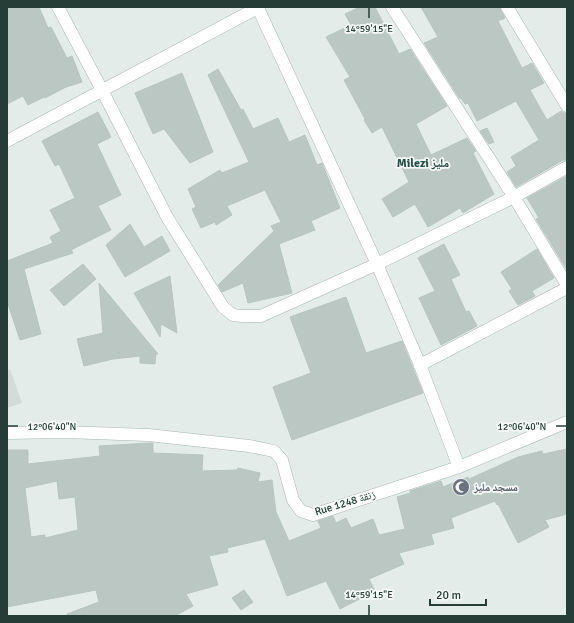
<svg xmlns="http://www.w3.org/2000/svg" width="574" height="623" viewBox="0 0 574 623" font-family="Signika,'Noto Naskh Arabic',sans-serif">
<style>
.built{fill:#d3dcd8}
.building{fill:#bac7c2;stroke:#b7c5c0;fill-rule:evenodd}
.lines{fill:none;stroke-linecap:round;stroke-linejoin:round}
.street-casing{stroke:#a7b4b0;stroke-width:13}
.street{stroke:#fff;stroke-width:12}
.ticks{fill:none;stroke:#253c37;stroke-width:1.5}
.labels{text-anchor:middle;dominant-baseline:central;stroke-width:3.5;stroke-linejoin:round;paint-order:stroke}
.worship-label{font-size:11px;font-weight:bold;fill:#5b616d;stroke:#f5f9f7;text-anchor:start}
.street-label{font-size:11px;fill:#253c37;stroke:#f5f9f7}
.neighbourhood-label{font-size:12px;font-weight:bold;fill:#234d45;stroke:#f5f9f7}
.ticks-label{font-size:10px;text-anchor:middle;fill:#253c37;stroke:#f5f9f7;stroke-width:3.5;stroke-linejoin:round;paint-order:stroke}
</style>
<rect width="100%" height="100%" fill="#e4ece9"/>
<!-- built -->
<polygon class="built" points="10,369 22,403 7,408 7,370"/>
<!-- building -->
<g class="building">
<polygon points="7,7 39,7 48,28 51,27 67,58 72,56 82,82 66,87 45,98 44,97 28,105 23,96 7,104"/>
<polygon points="360,7 375,7 399,54 410,49 447,106 416,124 431,155 467,138 476,151 473,153 494,194 463,213 460,208 428,227 415,204 393,217 382,199 409,182 382,127 372,133 364,120 365,119 344,80 350,77 326,37 351,25 345,14"/>
<polygon points="421,7 500,7 501,11 505,18 498,21 522,68 532,63 544,83 530,90 547,120 561,111 564,113 567,113 567,160 563,160 516,187 507,172 516,166 511,157 539,140 516,101 477,121 468,103 465,104 461,98 460,99 424,43 438,37"/>
<polygon points="218,69 241,110 243,109 253,129 278,118 289,142 305,135 317,165 322,163 340,208 311,221 315,230 279,244 292,293 248,303 243,283 222,292 218,285 274,231 271,226 281,222 265,190 227,206 232,215 216,225 215,222 201,228 192,209 196,207 188,189 220,170 222,173 249,162 208,75"/>
<polygon points="182,73 213,152 190,163 164,129 153,134 135,93"/>
<polygon points="98,112 111,137 97,144 121,195 98,206 111,230 71,250 73,253 24,269 41,334 20,340 7,301 7,261 53,243 50,237 61,231 50,210 75,198 59,164 55,166 42,141"/>
<polygon points="487,128 494,142 489,144 480,131"/>
<polygon points="567,176 567,270 536,219 539,218 527,198"/>
<polygon points="130,224 144,247 162,236 170,251 125,277 106,245"/>
<polygon points="444,244 460,275 451,279 466,312 469,311 477,326 441,345 419,298 435,291 418,258"/>
<polygon points="537,249 554,278 532,291 535,296 518,305 509,291 512,289 501,272"/>
<polygon points="83,264 96,279 64,306 50,290"/>
<polygon points="170,276 177,333 161,324 160,337 134,293"/>
<polygon points="99,283 158,354 156,354 155,364 140,363 140,356 113,359 84,366 77,339 103,333"/>
<polygon points="346,297 366,353 402,341 423,393 292,440 273,387 311,373 290,317"/>
<path d="M 150,443 L 153,443 L 153,453 L 203,455 L 202,471 L 237,470 L 238,468 L 260,473 L 258,482 L 272,480 L 276,512 L 289,541 L 321,528 L 318,521 L 333,516 L 336,523 L 346,518 L 351,528 L 373,519 L 379,535 L 405,529 L 397,497 L 411,493 L 410,491 L 441,481 L 443,487 L 468,477 L 469,479 L 518,457 L 542,451 L 543,454 L 567,449 L 567,514 L 545,520 L 549,527 L 518,543 L 498,504 L 497,505 L 495,501 L 451,518 L 454,528 L 431,534 L 434,544 L 399,553 L 404,564 L 369,579 L 375,591 L 340,609 L 326,581 L 287,596 L 265,539 L 227,548 L 228,552 L 209,556 L 218,585 L 186,594 L 193,606 L 175,616 L 67,616 L 67,614 L 99,602 L 96,590 L 7,607 L 7,450 L 28,450 L 28,464 L 100,456 L 99,446 ZM 57,481 L 59,499 L 75,497 L 78,530 L 45,538 L 45,535 L 31,537 L 25,488 Z"/>
<polygon points="244,590 253,602 241,610 232,598"/>
</g>
<g class="lines">
<!-- street casing -->
<g class="street-casing">
<g id="street">
<polyline points="58,7 102,90 167,217 223,307 233,315 242,316 261,316 377,264 514,197 567,167"/>
<polyline points="392,7 514,197 567,285"/>
<polyline points="507,7 567,106"/>
<polyline points="258,8 377,264 420,365 459,467"/>
<polyline points="7,141 259,7"/>
<polyline points="420,365 567,288"/>
<polyline points="7,433 65,432 148,435 249,446 274,451 282,460 293,500 301,511 313,515 459,467 567,422"/>
</g>
</g>
<!-- street -->
<use href="#street" class="street"/>
</g>
<!-- ticks -->
<path class="ticks" d="M 369,8 L 369,18M 8,426 L 18,426M 556,426 L 566,426M 369,605 L 369,615"/>
<!-- icons -->
<defs>
<g id="mosque-disc" transform="scale(0.9)"><circle r="9.5" fill="#6b7280" stroke="#f5f9f7"/><path d="M3.5-4.9A6 6 0 1 0 3.5 4.9A5 5 0 1 1 3.5-4.9Z" fill="#fff"/></g>
</defs>
<g fill-rule="evenodd">
<use href="#mosque-disc" x="461" y="487"/>
</g>
<g class="labels">
<!-- worship labels -->
<g class="worship-label">
<text x="474" y="487">مسجد مليز</text>
</g>
<!-- street labels -->
<g class="street-label">
<text transform="translate(345 503) rotate(-17)">Rue 1248 زنقة</text>
</g>
<!-- neighbourhood labels -->
<g class="neighbourhood-label">
<text x="423" y="163">Milezi مليز</text>
</g>
</g>
<g class="ticks-label">
<text x="369" y="32">14°59'15"E</text>
<text x="52" y="430">12°06'40"N</text>
<text x="522" y="430">12°06'40"N</text>
<text x="369" y="598">14°59'15"E</text>
</g>
<!-- border -->
<rect width="574" height="623" fill="none" stroke="#253c37" stroke-width="16"/>
<!-- scale -->
<path d="M430 599v6h56v-6" fill="none" stroke="#253c37" stroke-width="2"/>
<text x="436" y="599" font-size="12" fill="#253c37" stroke="#f5f9f7" stroke-width="3" paint-order="stroke">20 m</text>
</svg>
